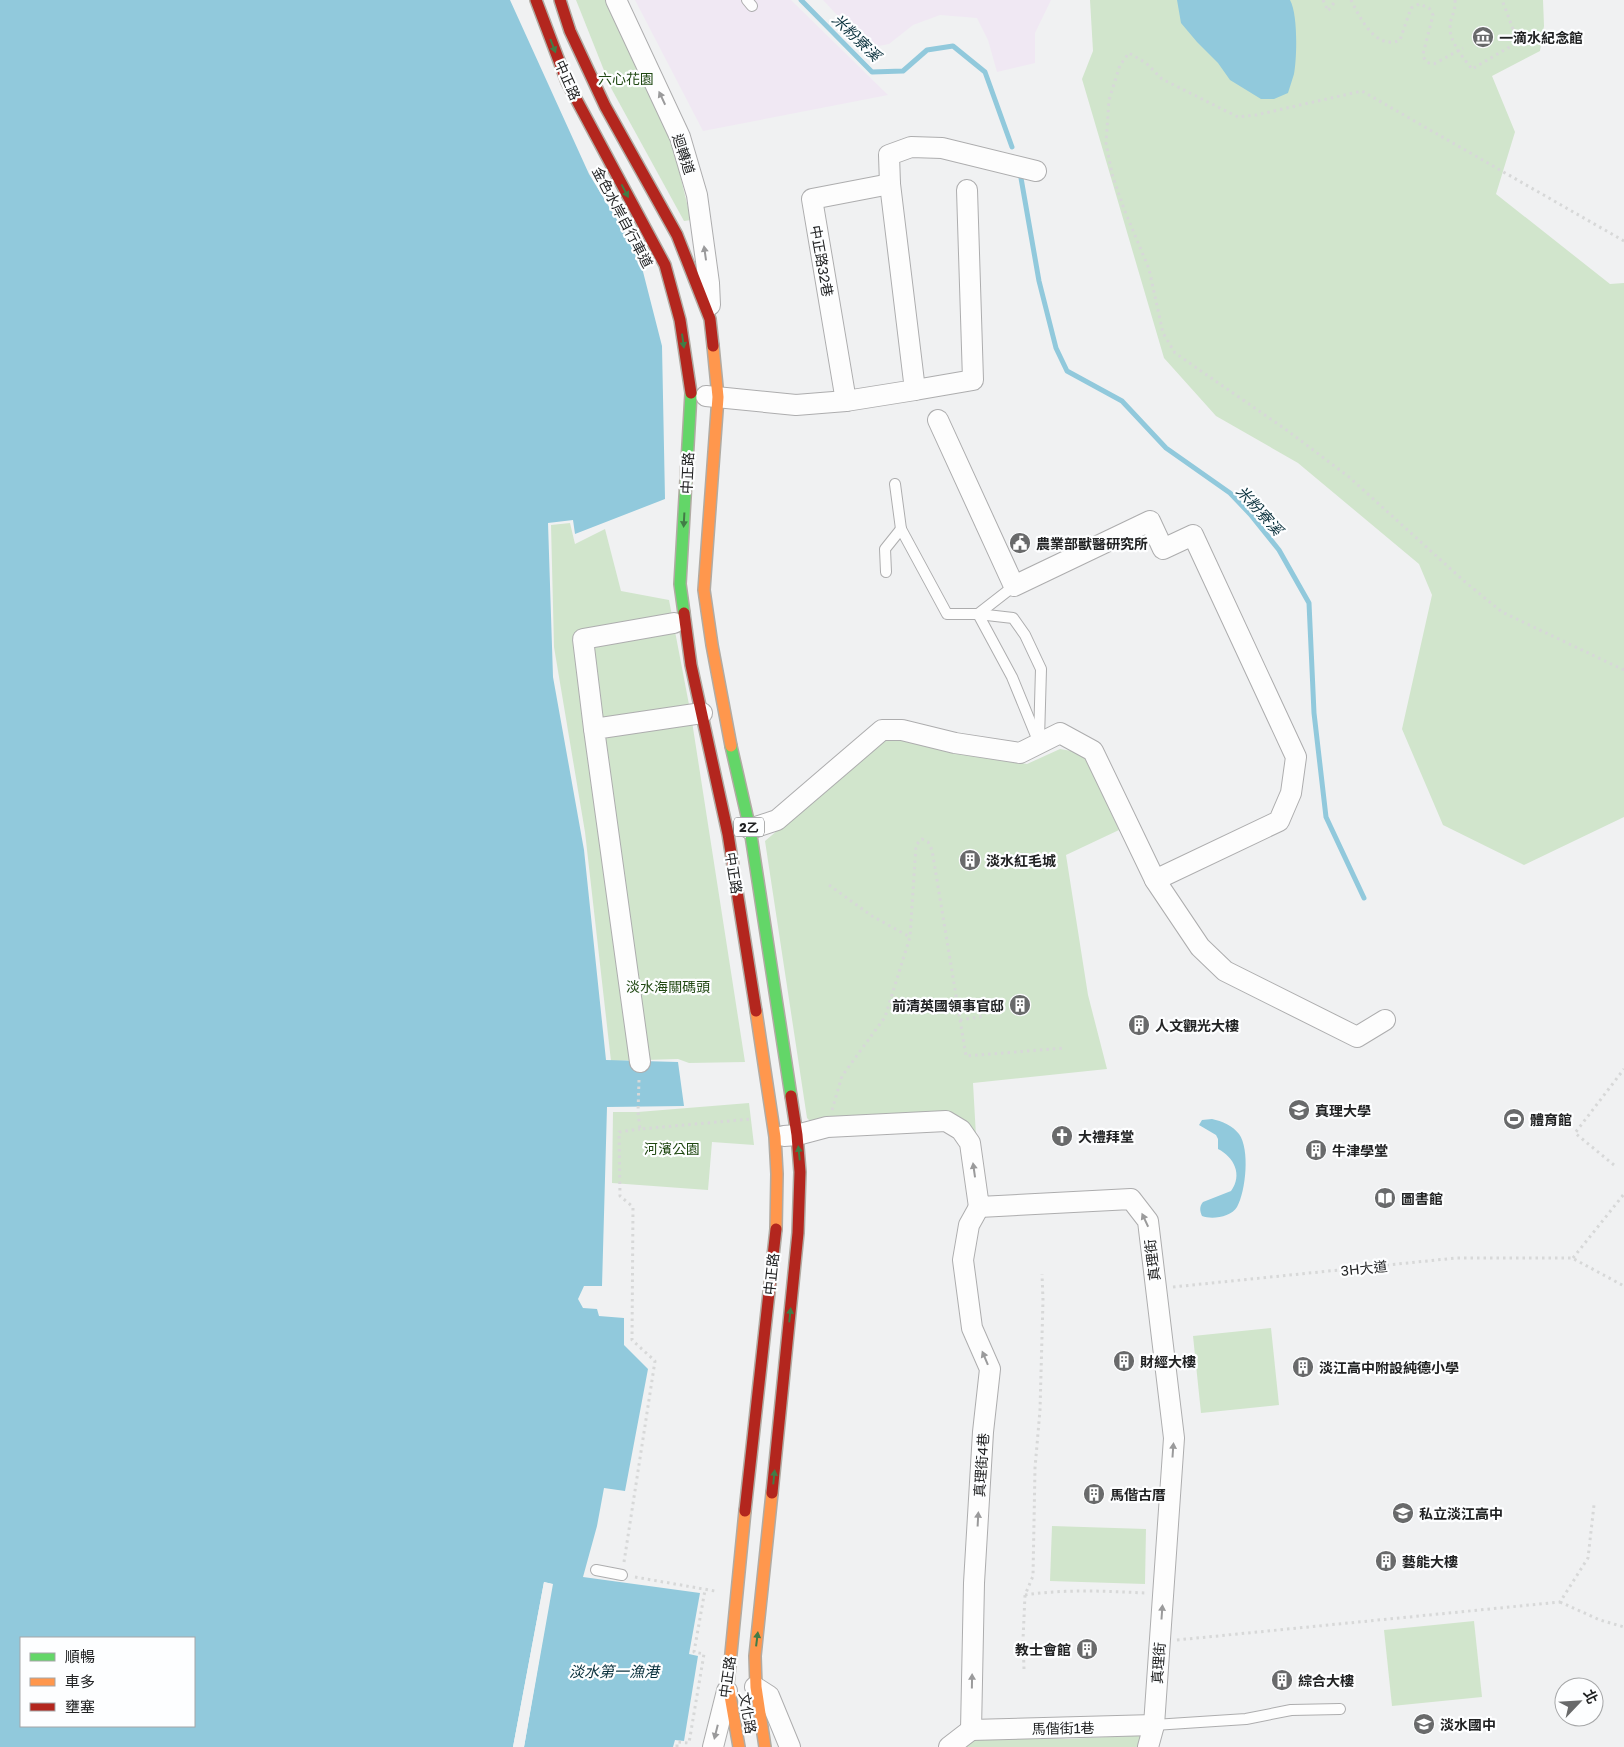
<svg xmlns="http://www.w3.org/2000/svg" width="1624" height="1747" viewBox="0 0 1624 1747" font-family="'Golos Text','Noto Sans TC',sans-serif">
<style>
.commercial{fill:#f0e8f3}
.green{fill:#d1e5cc}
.water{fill:#91c9dc;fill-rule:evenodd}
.pier{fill:#f0f1f2}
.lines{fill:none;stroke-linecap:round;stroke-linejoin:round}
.stream{stroke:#91c9dc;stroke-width:5}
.lane-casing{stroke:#adadae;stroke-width:12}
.street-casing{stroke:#adadae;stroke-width:22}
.fast-casing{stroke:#b1aba3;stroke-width:14}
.slow-casing{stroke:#b1aba3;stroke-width:14}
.jam-casing{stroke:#b1aba3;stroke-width:14}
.path{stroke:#d7d8d8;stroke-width:3;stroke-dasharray:2.5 4;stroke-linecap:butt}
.lane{stroke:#fdfdfd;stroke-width:10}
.street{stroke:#fdfdfd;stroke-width:20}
.fast{stroke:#63d668;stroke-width:11}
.slow{stroke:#ff974d;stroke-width:11}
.jam{stroke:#b3261e;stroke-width:11}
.oneway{fill:#427c46}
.oneway2{fill:#9a9a9b}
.labels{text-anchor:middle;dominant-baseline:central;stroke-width:4.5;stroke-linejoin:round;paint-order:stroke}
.shield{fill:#fdfeff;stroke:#636465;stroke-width:1}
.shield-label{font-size:12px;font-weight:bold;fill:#212223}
.poi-label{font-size:14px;font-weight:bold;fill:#212223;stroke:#fdfeff;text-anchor:start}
.park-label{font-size:14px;fill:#1f4711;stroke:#fdfeff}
.street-label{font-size:14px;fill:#212223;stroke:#fdfeff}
.water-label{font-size:15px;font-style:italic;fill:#082f3b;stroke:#fdfeff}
</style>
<rect width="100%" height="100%" fill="#f0f1f2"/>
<!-- commercial -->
<g class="commercial">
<polygon points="635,0 791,0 888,95 703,131"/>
<polygon points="823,0 1051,0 1035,33 1035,63 997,72 988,40 977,18 940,15 913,25 889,44 868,48"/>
</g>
<!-- green -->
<g class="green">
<polygon points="576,0 607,0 658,107 676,158 691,220 684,221 611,88"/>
<polygon points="1090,0 1543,0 1544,26 1540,51 1492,76 1515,132 1496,194 1610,284 1624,283 1624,817 1524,865 1443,825 1402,729 1432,595 1419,564 1298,463 1216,416 1164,358 1082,79 1093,51"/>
<polygon points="570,523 575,544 605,529 621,591 669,600 691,715 745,1062 689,1063 678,1059 611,1061 585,832 554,647 551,525"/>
<polygon points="887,737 1027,764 1060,749 1083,753 1119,830 1066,855 1088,995 1107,1069 973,1083 976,1136 952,1118 810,1121 807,1118 765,841"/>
<polygon points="749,1103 754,1145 712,1142 708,1190 612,1183 613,1112 638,1112"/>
<polygon points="1271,1328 1279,1405 1201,1413 1193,1336"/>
<polygon points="1052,1526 1146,1529 1145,1584 1050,1581"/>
<polygon points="1474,1621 1482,1697 1392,1706 1384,1630"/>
<polygon points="1149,1735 1148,1747 956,1747 982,1736 1066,1739"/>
</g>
<!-- water -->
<g class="water">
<path d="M 0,0 L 510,0 L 589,174 L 639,256 L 662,346 L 665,499 L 575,534 L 573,520 L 548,523 L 553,677 L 584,850 L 606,1060 L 678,1062 L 684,1106 L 607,1107 L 602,1286 L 584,1286 L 578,1299 L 583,1308 L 597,1309 L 599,1316 L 624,1318 L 624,1345 L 648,1369 L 625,1491 L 604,1488 L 597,1526 L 583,1577 L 700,1593 L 689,1654 L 698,1656 L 684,1741 L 675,1740 L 673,1747 L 524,1747 L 552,1584 L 544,1582 L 513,1747 L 0,1747 ZM 21,1638 L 194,1638 L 194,1726 L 21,1726 Z"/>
<path d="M 1177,0 L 1290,0 C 1298,14 1297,58 1294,74 C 1292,80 1290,87 1288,93 L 1274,99 L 1261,99 L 1230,80 L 1218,63 L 1197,42 L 1181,23 Z"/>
<path d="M 1212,1119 C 1222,1121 1233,1126 1239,1134 C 1250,1149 1246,1191 1237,1207 C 1231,1217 1212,1220 1202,1216 C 1200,1211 1199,1207 1203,1202 L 1231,1191 C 1243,1175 1234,1157 1218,1149 L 1218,1139 L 1216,1135 L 1199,1125 L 1202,1120 Z"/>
</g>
<!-- pier -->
<polygon class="pier" points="544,1582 553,1584 524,1747 522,1747 550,1586 546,1585 516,1747 513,1747"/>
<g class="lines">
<!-- stream -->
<g class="stream">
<polyline points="801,0 872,72 903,71 927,50 953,46 985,72 1012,147"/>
<polyline points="1021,178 1039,281 1056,348 1067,371 1122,401 1166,448 1230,493 1250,514 1279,550 1309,603 1314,713 1326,817 1364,898"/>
</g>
<!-- lane casing -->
<g class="lane-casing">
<g id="lane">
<polyline points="747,0 752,6"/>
<polyline points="895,484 901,529"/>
<polyline points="886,572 885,549 901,529 947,614 978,614 1012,677 1039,743"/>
<polyline points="978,614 1013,618 1025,635 1041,669 1039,739"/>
<polyline points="978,614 1014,586"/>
<polyline points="596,1570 622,1575"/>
<polyline points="1154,1725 1246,1719 1291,1710 1340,1709"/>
</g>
</g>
<!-- street casing -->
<g class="street-casing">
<g id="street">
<polyline points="616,0 680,137 697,195 709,283 710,305"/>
<polyline points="915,390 973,380 967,190"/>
<polyline points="706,396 796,405 846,401 915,390 890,184 889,155 911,147 942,148 1036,171"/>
<polyline points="846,401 812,199 890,184"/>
<polyline points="594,729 583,639 674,623"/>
<polyline points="750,829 777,820 882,730 902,730 955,743 1020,753 1060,733 1093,751 1155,880 1279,821 1291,793 1296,757 1193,535 1163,549 1150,521 1014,586 938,420"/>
<polyline points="1155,880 1200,947 1225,971 1357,1037 1385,1020"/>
<polyline points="640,1062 594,729 702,713"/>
<polyline points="784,1136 797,1135 827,1127 946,1121 961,1130 970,1143 979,1207 1131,1199 1148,1221 1174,1438 1154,1725 1148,1747"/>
<polyline points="755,1687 769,1696 790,1747"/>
<polyline points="971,1730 974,1583 983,1432 990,1369 972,1328 963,1260 969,1225 979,1207"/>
<polyline points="971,1730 1154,1725"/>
<polyline points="713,1747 727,1691"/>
<polyline points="949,1747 971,1730"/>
</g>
</g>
<!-- fast casing -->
<g class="fast-casing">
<g id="fast">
<polyline points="684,613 680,584 691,393"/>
<polyline points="731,746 750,829 791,1096"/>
</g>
</g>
<!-- slow casing -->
<g class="slow-casing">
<g id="slow">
<polyline points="713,346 718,397 704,590 712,645 731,746"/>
<polyline points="756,1011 775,1137 777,1174 776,1229"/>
<polyline points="739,1747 728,1684 745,1511"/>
<polyline points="765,1747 756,1687 755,1656 772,1493"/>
</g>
</g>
<!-- jam casing -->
<g class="jam-casing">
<g id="jam">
<polyline points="536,0 567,82 665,265 680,320 691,393"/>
<polyline points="560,0 570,31 605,106 677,235 710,319 713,346"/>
<polyline points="684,613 691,665 728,834 756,1011"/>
<polyline points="772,1493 798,1233 800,1172 797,1135 791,1096"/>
<polyline points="745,1511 776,1229"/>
</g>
</g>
<!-- path -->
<g class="path">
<polyline points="1323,0 1328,11 1336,0"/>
<path d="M 1351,0 C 1360,18 1376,51 1400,40 L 1411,8 L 1419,4 L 1429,8 L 1433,15 L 1423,54 C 1424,60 1427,64 1434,64 L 1463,48"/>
<path d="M 1455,0 C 1456,12 1450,17 1450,27 C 1449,41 1464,59 1472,69 L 1518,42 L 1502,0"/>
<polyline points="1624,241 1362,91 1256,115 1238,117 1162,79 1146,63 1129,53 1120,65 1109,100 1106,143 1112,174 1124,209 1149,269 1163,333 1175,353 1288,431 1349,477 1464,581 1502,612 1624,670"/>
<polyline points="829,885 872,916 910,937"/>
<polyline points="960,1020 985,1016"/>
<polyline points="639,1080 638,1112 640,1129 751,1119"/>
<polyline points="832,1110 842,1076 885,1017 910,937 916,845 922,839 928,842 932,850 966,1056 1065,1048"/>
<polyline points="1614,1165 1575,1133 1624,1069"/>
<polyline points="1573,1258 1624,1194"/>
<polyline points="1173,1287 1456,1258 1572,1258 1624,1286"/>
<polyline points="624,1562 655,1361 632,1340 633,1207 620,1196 619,1132 640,1129"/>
<polyline points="635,1577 715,1591"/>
<path d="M 1025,1595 C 1065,1589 1105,1591 1145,1593"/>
<polyline points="1560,1602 1600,1620 1624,1627"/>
<polyline points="1177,1640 1560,1602 1588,1558 1594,1505"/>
<polyline points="1024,1669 1023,1640 1025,1595 1033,1576 1035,1468 1040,1410 1043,1300 1042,1274"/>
<polyline points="677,1747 677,1742 689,1743 704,1654 694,1652 705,1590"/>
</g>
<!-- lane -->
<use href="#lane" class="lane"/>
<!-- street -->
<use href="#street" class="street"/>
<!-- fast -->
<use href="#fast" class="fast"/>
<!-- slow -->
<use href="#slow" class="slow"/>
<!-- jam -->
<use href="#jam" class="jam"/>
</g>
<!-- one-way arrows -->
<defs><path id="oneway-solid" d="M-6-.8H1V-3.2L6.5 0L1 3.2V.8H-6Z" transform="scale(1.25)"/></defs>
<g class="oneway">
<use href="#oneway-solid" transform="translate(553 46) rotate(69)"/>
<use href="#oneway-solid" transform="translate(625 191) rotate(62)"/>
<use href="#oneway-solid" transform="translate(683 341) rotate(82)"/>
<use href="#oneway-solid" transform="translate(684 520) rotate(93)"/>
<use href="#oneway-solid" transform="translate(799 1153) rotate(-96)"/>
<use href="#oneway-solid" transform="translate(790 1315) rotate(-84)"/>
<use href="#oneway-solid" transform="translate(774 1477) rotate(-84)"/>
<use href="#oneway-solid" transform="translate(757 1639) rotate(-83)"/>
</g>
<g class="oneway2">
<use href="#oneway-solid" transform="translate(662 98) rotate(-115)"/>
<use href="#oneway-solid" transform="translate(705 253) rotate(-98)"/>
<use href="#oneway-solid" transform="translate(974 1170) rotate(-98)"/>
<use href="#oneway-solid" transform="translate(1145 1220) rotate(-115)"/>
<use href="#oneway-solid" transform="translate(985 1358) rotate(-113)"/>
<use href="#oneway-solid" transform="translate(1173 1450) rotate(-86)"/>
<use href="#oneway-solid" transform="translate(978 1519) rotate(-87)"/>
<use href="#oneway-solid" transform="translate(1162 1612) rotate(-86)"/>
<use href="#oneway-solid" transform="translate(972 1681) rotate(-89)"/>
<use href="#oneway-solid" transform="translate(716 1732) rotate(104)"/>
</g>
<!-- icons -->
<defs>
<g id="museum-disc" transform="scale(1.125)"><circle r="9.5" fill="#696a6b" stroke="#fdfeff"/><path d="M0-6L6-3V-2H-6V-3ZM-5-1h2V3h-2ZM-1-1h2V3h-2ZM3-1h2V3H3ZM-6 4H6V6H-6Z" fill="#fff"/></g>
<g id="civic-disc" transform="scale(1.125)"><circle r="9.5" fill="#696a6b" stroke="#fdfeff"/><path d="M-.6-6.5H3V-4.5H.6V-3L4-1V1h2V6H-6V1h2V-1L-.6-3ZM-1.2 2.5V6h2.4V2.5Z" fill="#fff"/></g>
<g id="building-disc" transform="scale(1.125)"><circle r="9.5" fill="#696a6b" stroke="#fdfeff"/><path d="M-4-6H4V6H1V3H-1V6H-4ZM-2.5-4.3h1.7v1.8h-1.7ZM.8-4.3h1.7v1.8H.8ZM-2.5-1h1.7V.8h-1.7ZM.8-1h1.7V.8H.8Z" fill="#fff"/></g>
<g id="university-disc" transform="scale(1.125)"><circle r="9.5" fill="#696a6b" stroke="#fdfeff"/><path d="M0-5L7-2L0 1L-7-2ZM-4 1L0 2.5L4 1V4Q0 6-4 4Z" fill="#fff"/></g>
<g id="stadium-disc" transform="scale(1.125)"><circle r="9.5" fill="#696a6b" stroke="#fdfeff"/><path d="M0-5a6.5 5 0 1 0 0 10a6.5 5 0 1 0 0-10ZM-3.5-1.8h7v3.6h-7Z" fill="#fff"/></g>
<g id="church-disc" transform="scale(1.125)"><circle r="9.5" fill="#696a6b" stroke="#fdfeff"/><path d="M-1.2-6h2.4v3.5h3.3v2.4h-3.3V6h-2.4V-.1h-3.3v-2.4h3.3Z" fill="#fff"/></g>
<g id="library-disc" transform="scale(1.125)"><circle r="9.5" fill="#696a6b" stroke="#fdfeff"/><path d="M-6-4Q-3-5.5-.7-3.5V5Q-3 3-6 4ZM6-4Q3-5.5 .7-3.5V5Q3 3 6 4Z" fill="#fff"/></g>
<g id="school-disc" transform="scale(1.125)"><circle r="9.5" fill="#696a6b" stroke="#fdfeff"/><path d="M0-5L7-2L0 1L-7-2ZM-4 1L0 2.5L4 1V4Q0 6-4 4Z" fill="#fff"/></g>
</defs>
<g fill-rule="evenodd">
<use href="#museum-disc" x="1483" y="37"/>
<use href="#civic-disc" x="1020" y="543"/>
<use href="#building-disc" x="970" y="860"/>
<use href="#building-disc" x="1020" y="1005"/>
<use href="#building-disc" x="1139" y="1025"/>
<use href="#university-disc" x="1299" y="1110"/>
<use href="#stadium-disc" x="1514" y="1119"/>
<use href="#church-disc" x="1062" y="1136"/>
<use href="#building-disc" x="1316" y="1150"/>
<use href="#library-disc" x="1385" y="1198"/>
<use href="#building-disc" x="1124" y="1361"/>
<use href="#building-disc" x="1303" y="1367"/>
<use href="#building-disc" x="1094" y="1494"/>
<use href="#school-disc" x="1403" y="1513"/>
<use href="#building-disc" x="1386" y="1561"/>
<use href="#building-disc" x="1087" y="1649"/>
<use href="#building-disc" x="1282" y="1680"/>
<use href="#school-disc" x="1424" y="1724"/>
</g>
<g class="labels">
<!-- shield labels -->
<rect class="shield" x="734" y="817.5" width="30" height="19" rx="4"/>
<g class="shield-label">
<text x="749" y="827">2乙</text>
</g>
<!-- poi labels -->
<g class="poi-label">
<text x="1499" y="37">一滴水紀念館</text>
<text x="1036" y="543">農業部獸醫研究所</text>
<text x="986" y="860">淡水紅毛城</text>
<text x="1004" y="1005" text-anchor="end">前清英國領事官邸</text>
<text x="1155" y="1025">人文觀光大樓</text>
<text x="1315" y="1110">真理大學</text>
<text x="1530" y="1119">體育館</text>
<text x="1078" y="1136">大禮拜堂</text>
<text x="1332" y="1150">牛津學堂</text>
<text x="1401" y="1198">圖書館</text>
<text x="1140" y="1361">財經大樓</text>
<text x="1319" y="1367">淡江高中附設純德小學</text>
<text x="1110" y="1494">馬偕古厝</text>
<text x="1419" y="1513">私立淡江高中</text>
<text x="1402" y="1561">藝能大樓</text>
<text x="1071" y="1649" text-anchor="end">教士會館</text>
<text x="1298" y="1680">綜合大樓</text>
<text x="1440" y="1724">淡水國中</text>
</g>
<!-- park labels -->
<g class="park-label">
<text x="626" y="78">六心花園</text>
<text x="668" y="986">淡水海關碼頭</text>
<text x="672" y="1148">河濱公園</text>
</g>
<!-- street labels -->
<g class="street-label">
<text transform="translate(568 80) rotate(66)">中正路</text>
<text transform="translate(684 154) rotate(72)">迴轉道</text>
<text transform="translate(623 217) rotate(62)">金色水岸自行車道</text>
<text transform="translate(822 261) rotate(80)">中正路32巷</text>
<text transform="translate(687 473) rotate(-87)">中正路</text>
<text transform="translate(734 873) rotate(81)">中正路</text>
<text transform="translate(1152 1260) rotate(-97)">真理街</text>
<text transform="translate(1364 1268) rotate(-6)">3H大道</text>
<text transform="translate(771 1274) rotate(-84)">中正路</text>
<text transform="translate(981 1465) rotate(-86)">真理街4巷</text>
<text transform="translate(1158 1663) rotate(-86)">真理街</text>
<text transform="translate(727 1677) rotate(-82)">中正路</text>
<text transform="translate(748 1713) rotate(80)">文化路</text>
<text transform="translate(1063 1728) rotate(-1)">馬偕街1巷</text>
</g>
<!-- water labels -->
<g class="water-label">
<text transform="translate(857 37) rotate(44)">米粉寮溪</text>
<text transform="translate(1260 510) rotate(48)">米粉寮溪</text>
<text x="614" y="1671">淡水第一漁港</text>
</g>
</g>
<!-- legend -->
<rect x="20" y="1637" width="175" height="90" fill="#fdfeff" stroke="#a5a6a7"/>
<rect x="30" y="1653" width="25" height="8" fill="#63d668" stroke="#a5a6a7"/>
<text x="65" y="1662" font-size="15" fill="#212223">順暢</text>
<rect x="30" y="1678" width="25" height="8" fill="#ff974d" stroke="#a5a6a7"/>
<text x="65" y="1687" font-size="15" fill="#212223">車多</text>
<rect x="30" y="1703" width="25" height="8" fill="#b3261e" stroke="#a5a6a7"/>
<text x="65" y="1712" font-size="15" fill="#212223">壅塞</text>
<!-- north arrow -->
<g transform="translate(1579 1702) rotate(65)"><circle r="24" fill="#fdfeff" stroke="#a5a6a7"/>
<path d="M0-4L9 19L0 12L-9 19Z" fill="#696a6b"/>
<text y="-8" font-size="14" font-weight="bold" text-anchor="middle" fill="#212223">北</text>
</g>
</svg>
